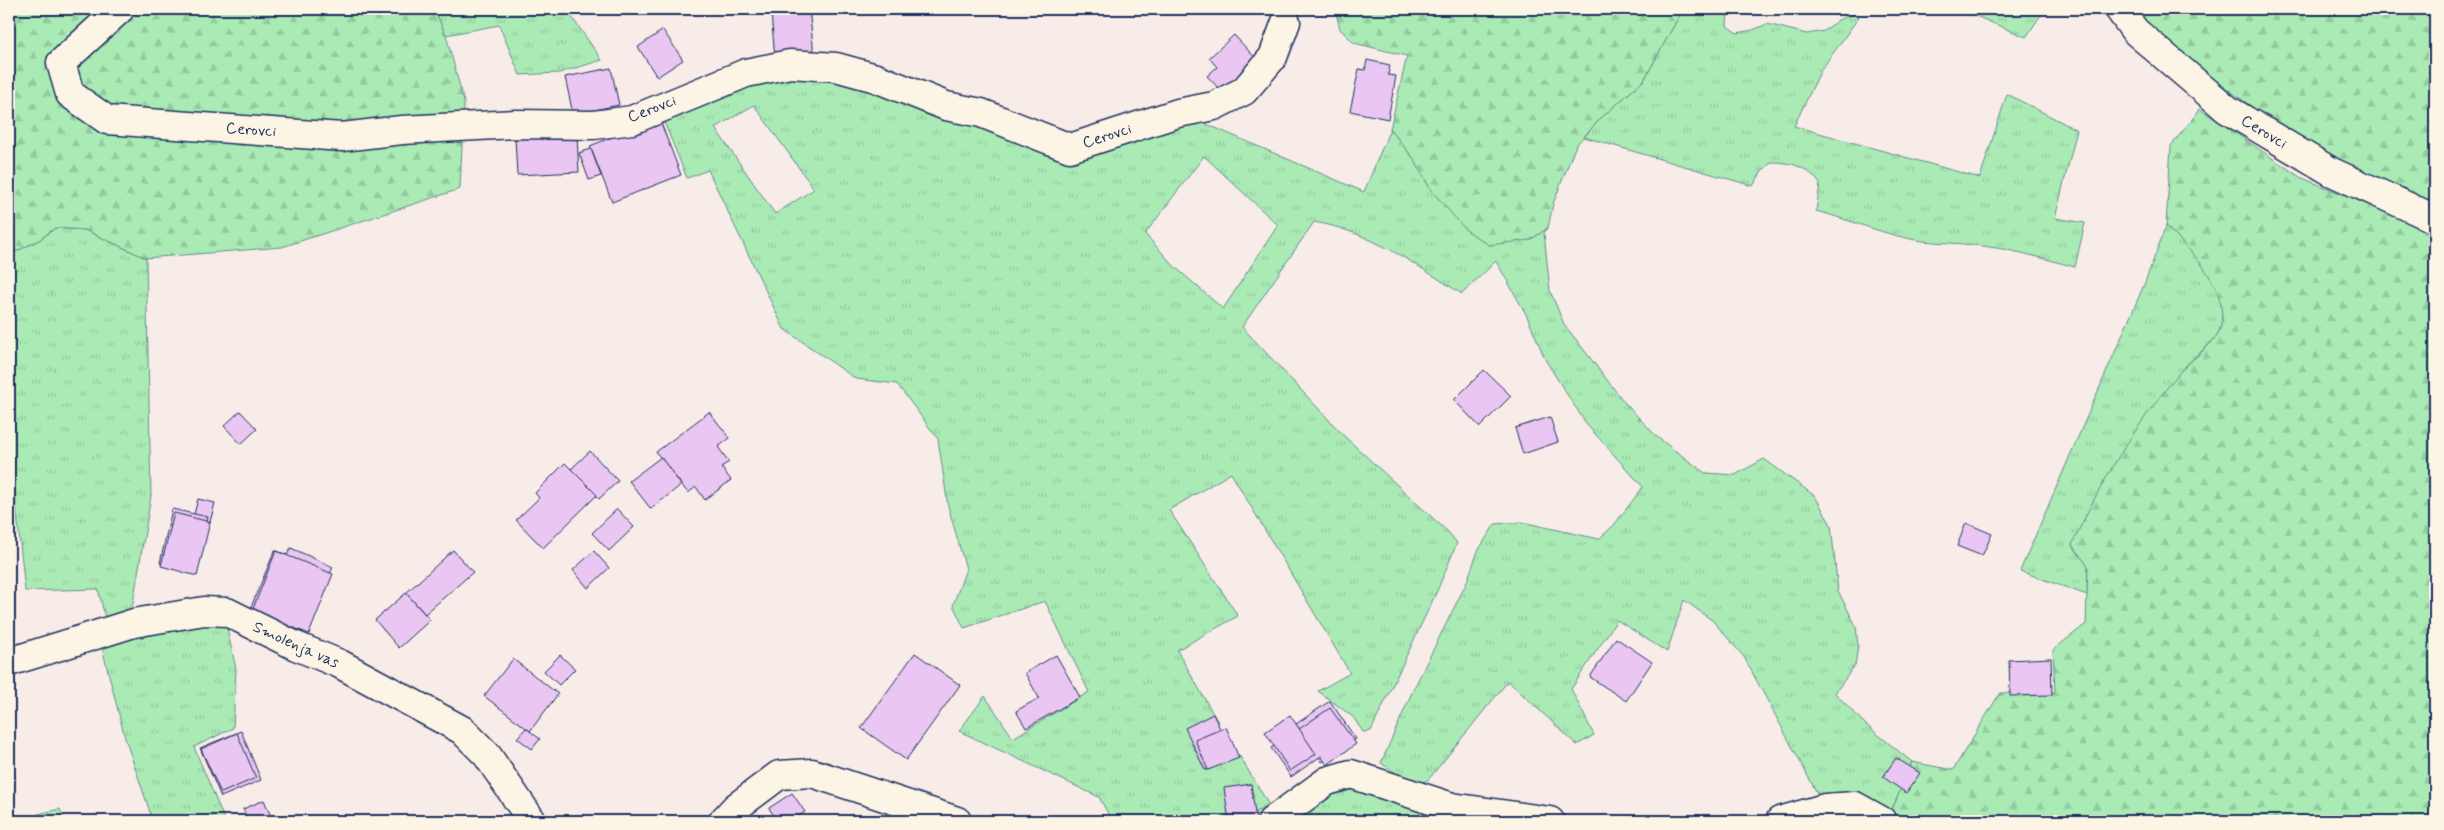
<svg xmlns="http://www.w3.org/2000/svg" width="2444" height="830" viewBox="0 0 2444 830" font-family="Mynerve,sans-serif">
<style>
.grass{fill:url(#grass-tufts);stroke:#628d8a;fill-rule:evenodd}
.forest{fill:url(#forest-firs);stroke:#628d8a}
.building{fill:#eac7f2;stroke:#1b2f5e}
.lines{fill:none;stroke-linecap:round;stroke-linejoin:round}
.minor-casing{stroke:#1b2f5e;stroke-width:31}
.minor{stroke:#fcf5e5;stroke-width:28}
.labels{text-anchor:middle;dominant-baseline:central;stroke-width:4.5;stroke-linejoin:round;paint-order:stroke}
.street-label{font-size:16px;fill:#1b2f5e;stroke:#fcf5e5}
</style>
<defs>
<pattern id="grass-tufts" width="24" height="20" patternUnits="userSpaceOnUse" patternTransform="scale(1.25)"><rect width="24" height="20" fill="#aaebb5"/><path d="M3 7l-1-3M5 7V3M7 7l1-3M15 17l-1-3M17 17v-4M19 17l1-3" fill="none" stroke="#92ca9e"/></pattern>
<pattern id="forest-firs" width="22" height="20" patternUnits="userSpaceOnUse" patternTransform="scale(1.25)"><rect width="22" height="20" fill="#aaebb5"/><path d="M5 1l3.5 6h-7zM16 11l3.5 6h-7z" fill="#92ca9e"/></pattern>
</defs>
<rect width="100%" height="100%" fill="#f8ece8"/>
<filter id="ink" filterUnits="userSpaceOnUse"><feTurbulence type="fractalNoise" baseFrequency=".02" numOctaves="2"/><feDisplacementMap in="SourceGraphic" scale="10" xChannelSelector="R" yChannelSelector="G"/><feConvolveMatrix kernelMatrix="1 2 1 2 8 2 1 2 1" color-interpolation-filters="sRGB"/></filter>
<g filter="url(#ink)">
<!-- grass -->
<g class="grass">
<polygon points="434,9 566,9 602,60 559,73 520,75 499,25 446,35"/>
<path d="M 1683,9 L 1728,9 L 1727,26 L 1737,33 L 1753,30 L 1767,24 L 1807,34 L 1824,31 L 1838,20 L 1853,14 L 1859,17 L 1821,70 L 1794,126 L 1980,178 L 2007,94 L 2077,130 L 2055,218 L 2085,223 L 2075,267 C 2042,258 2008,248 1973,245 C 1957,243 1940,243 1923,241 C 1886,236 1852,220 1816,211 L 1820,184 C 1809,167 1791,162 1772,162 L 1762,171 L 1753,186 L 1584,137 L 1601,118 L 1644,80 Z"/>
<polygon points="1959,9 2045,9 2026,37"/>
<path d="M 828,71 L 1064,155 L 1197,120 L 1364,192 L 1390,129 L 1414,159 L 1431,190 L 1530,240 L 1548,228 L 1544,233 L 1550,291 L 1564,324 L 1624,402 L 1657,437 L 1705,473 L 1735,475 L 1764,459 L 1815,496 L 1831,525 L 1838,591 L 1856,626 L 1858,646 L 1855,665 L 1835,693 L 1866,725 L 1912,762 L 1890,815 L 1815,800 L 1817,793 L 1744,657 L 1713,621 L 1684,600 L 1667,652 L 1617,620 L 1571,689 L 1594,735 L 1577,745 L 1508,681 L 1428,780 L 1414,785 L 1381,763 L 1414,688 L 1466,584 L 1478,551 L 1495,524 L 1522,522 L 1599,539 L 1614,525 L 1643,487 L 1587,425 L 1563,388 L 1546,361 L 1526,314 L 1496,261 L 1462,294 C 1416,265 1369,231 1314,222 L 1242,327 L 1344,436 L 1449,533 L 1457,543 L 1437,591 L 1371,731 L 1363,732 L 1353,717 L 1318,691 L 1350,673 L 1231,473 L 1169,510 L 1238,616 L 1177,650 L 1219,724 L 1192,744 L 1206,771 L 1239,755 L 1269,805 L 1240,821 L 1112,821 L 1099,797 L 959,731 L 985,696 L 1013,738 L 1089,692 L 1045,601 L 964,628 L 953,605 L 966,569 L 948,506 L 938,439 L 897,384 L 856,379 L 784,329 L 708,170 L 687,178 L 662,117 L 719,90 ZM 754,105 L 814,189 L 775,214 L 715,128 ZM 1204,156 L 1278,225 L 1223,309 L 1174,266 L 1145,234 Z"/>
<path d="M 2166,226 C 2190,251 2224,279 2222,318 C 2222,343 2194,352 2182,371 C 2143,428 2108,487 2072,545 L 2088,566 L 2087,595 L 2020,571 L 2144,285 Z"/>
<polygon points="55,228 85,230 146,258 151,496 132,609 105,617 98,589 25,591 12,466 9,463 9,255 39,240"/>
<polygon points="226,624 236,669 233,728 194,747 225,821 153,821 125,738 100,640 154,625"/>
<polygon points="1342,784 1432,816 1462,821 1291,821"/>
<polygon points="60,809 65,821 38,821 38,814"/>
</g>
<!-- forest -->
<g class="forest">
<polygon points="9,9 434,9 446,35 464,102 460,189 282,247 146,258 85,230 55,228 39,240 9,255"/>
<polygon points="1335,9 1683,9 1644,80 1601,118 1576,145 1553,204 1548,228 1530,240 1489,245 1466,230 1431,190 1414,159 1390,129 1407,56 1354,43 1340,29"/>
<polygon points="2132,9 2435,9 2435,205 2307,147 2211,77 2171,45"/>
<path d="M 2200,109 L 2300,177 L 2435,232 L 2435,821 L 1896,821 L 1890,815 L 1912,762 L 1953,770 L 2000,693 L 2055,692 L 2053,650 L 2086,624 L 2088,566 L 2072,545 C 2099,484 2136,424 2180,372 C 2194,356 2223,341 2222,317 C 2221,278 2191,252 2166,226 L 2171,146 Z"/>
</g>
<!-- building -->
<g class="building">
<polygon points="809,9 814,54 775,58 771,13"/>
<polygon points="663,30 683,60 657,77 638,47"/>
<polygon points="1234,35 1260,63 1225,95 1207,76 1217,67 1209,58"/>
<polygon points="1367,60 1390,65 1388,75 1396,76 1388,119 1350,111 1359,69 1365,70"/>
<polygon points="611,68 619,105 573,114 565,77"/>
<polygon points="659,118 681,175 612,202 590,146"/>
<polygon points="577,136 579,172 517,175 515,138"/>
<polygon points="591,149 601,176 589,180 579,153"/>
<polygon points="1484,370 1511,396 1480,427 1454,400"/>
<polygon points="240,411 257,429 241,444 224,426"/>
<polygon points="709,412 730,438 718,447 729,462 721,467 731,480 705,500 696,487 688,493 656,452"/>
<polygon points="1550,417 1558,442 1523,454 1515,428"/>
<polygon points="590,451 618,481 599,499 571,469"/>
<polygon points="661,457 681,485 651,509 629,481"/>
<polygon points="565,463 597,495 543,548 516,520 539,498 535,493"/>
<polygon points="198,499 215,503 210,522 193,518"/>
<polygon points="172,509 208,517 195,572 160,563"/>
<polygon points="617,509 634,527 609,551 592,533"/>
<polygon points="174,513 210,522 197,576 161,566"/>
<polygon points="1966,523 1992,534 1982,556 1957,546"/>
<polygon points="291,548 333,567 304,632 251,607 275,550 287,555"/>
<polygon points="453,550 473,572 425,614 406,593"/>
<polygon points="276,551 333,574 309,634 252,611"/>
<polygon points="594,551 609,568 588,588 573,570"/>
<polygon points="406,593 430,620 399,648 375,620"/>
<polygon points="1616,638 1652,662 1626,701 1590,677"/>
<polygon points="915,653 960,685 906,760 861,728"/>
<polygon points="560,655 575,669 559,685 544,671"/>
<polygon points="1056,655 1080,697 1026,728 1016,711 1039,698 1025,673"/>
<polygon points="2051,658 2052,695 2010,696 2009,660"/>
<polygon points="513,659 558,694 530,731 484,696"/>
<polygon points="1330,701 1356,739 1322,762 1296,724"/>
<polygon points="1330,708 1356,744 1327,765 1321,756 1291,777 1271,748"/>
<polygon points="1213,714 1233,756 1205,770 1185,728"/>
<polygon points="1290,715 1316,754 1290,771 1265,732"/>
<polygon points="1226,727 1239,758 1208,770 1195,740"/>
<polygon points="526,728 540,739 532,749 517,738"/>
<polygon points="241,731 261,780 221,797 200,748"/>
<polygon points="237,733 256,778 221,793 201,749"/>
<polygon points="1896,758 1920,773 1906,793 1883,777"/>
<polygon points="1251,784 1256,821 1229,821 1224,788"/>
<polygon points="792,793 805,812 791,821 777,821 769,808"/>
<polygon points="264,800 273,821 248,821 243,809"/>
<polygon points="764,816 768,821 757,821"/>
</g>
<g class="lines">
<!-- minor casing -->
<g class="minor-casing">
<g id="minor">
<polyline points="120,9 61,63 70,94 107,120 342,137 402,130 516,124 594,125 632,120 746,73 790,64 836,67 876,78 946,106 981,113 1070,148 1178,113 1214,106 1244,91 1273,57 1286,22"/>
<polyline points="2119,9 2135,31 2228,110 2332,172 2435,219"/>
<polyline points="9,662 134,623 204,611 227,612 296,646 340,664 462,730 487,755 532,821"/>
<polyline points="723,821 735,808 779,775 812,773 957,821"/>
<polyline points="1272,821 1327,781 1351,774 1452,807 1550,821"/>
<polyline points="1780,821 1825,808 1855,806 1882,821"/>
</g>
</g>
<!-- minor -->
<use href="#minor" class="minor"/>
</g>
</g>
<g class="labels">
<!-- street labels -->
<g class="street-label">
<text transform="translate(652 109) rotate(-21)">Cerovci</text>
<text transform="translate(251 130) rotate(4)">Cerovci</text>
<text transform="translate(2264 132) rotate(31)">Cerovci</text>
<text transform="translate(1107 136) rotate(-18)">Cerovci</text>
<text transform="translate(296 645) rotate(24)">Smolenja vas</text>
</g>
</g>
<!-- margin -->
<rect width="2444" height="830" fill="none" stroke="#fcf5e5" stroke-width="30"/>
<rect x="15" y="15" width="2414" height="800" fill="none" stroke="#1b2f5e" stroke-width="2" filter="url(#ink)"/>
</svg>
